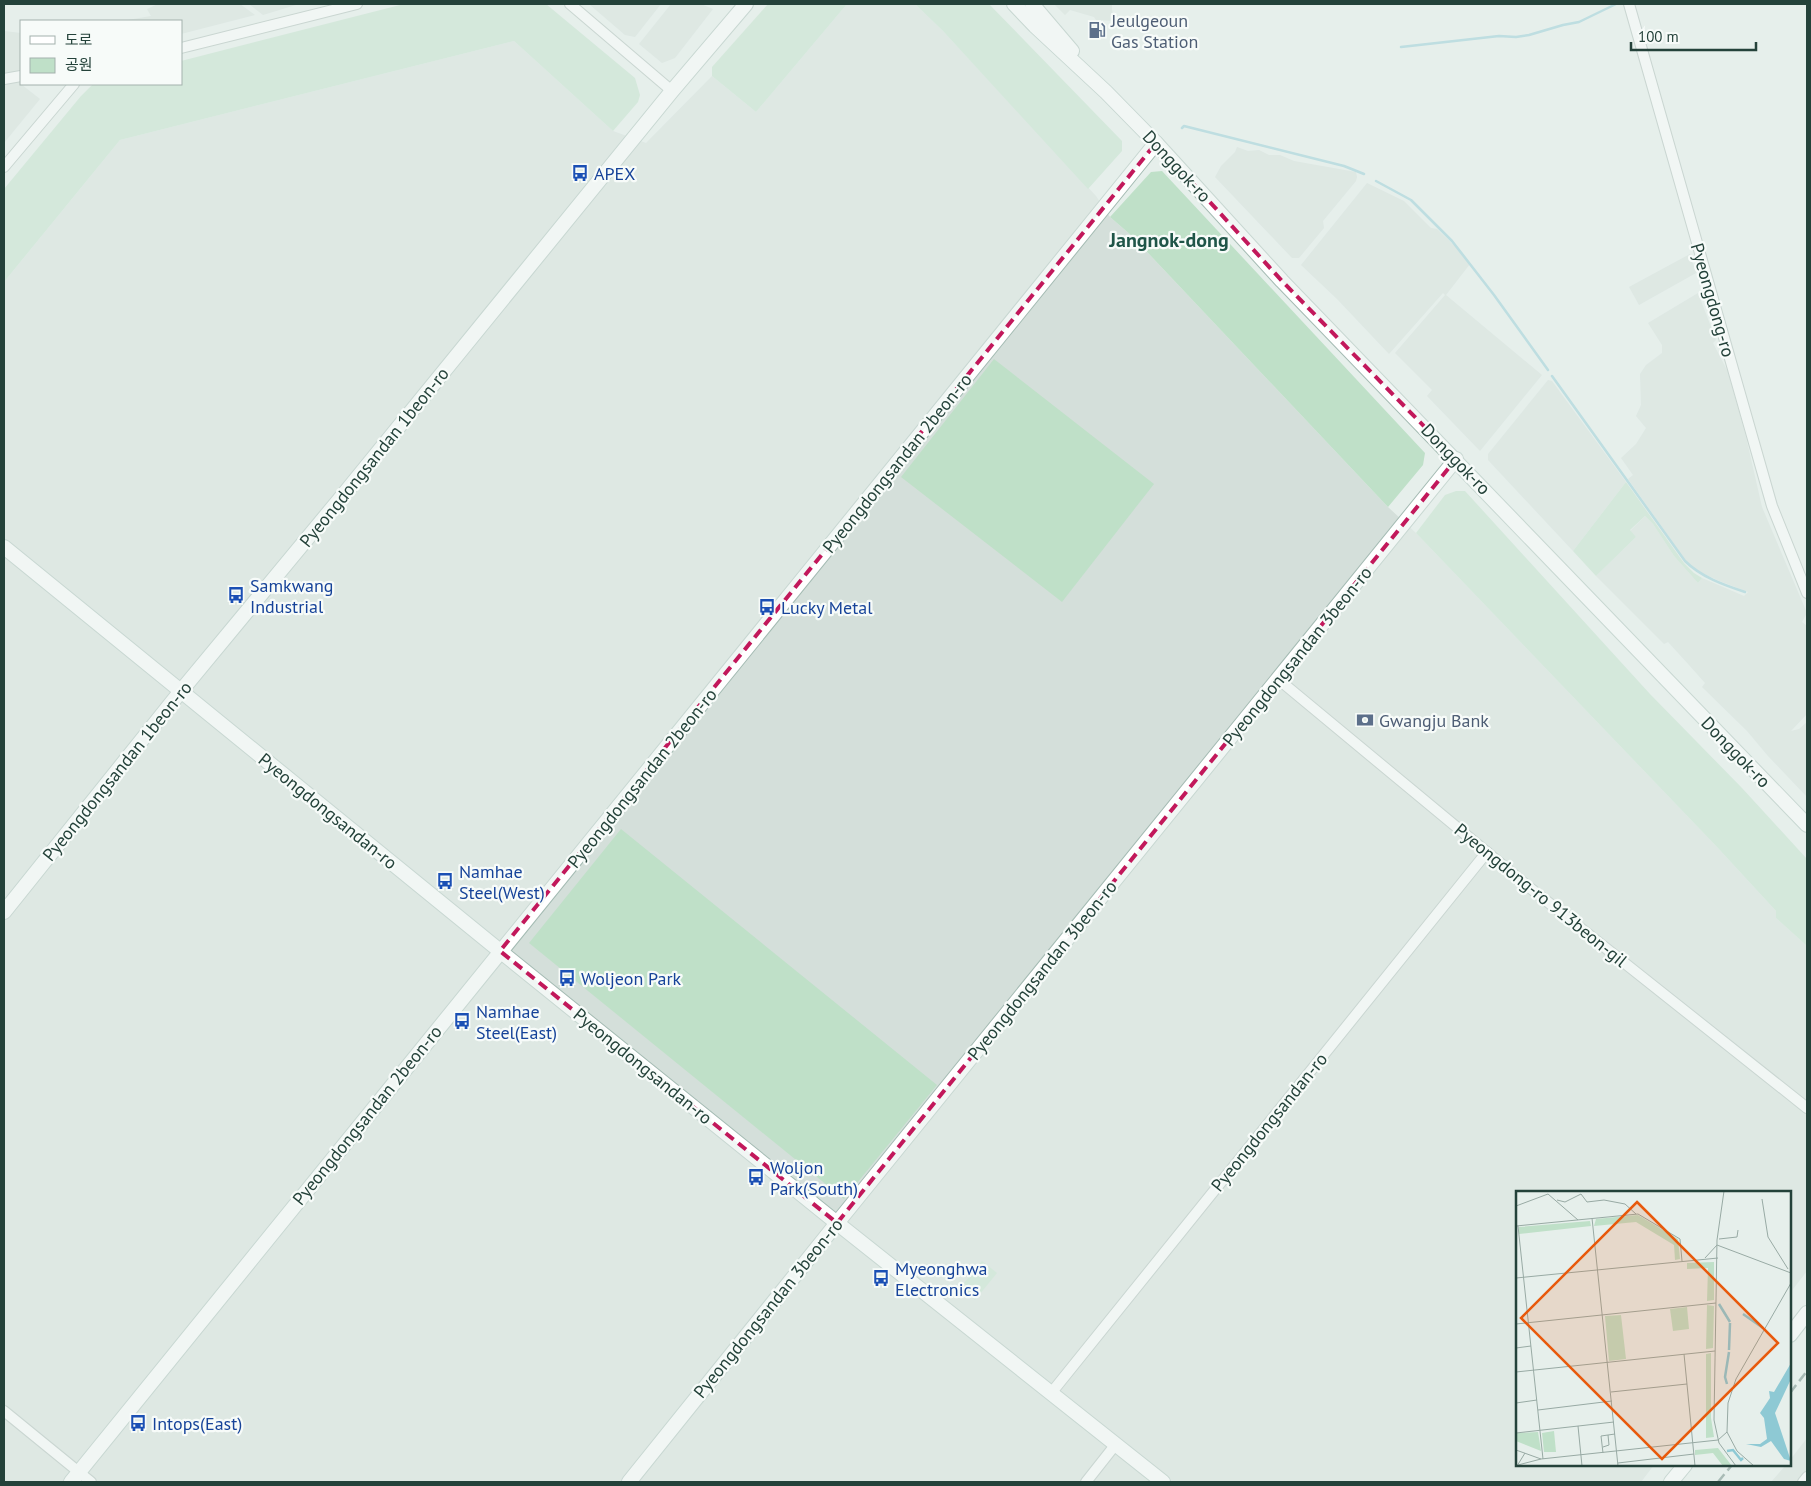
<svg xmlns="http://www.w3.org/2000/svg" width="1811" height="1486" viewBox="0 0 1811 1486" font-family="'PT Sans','Noto Sans KR',sans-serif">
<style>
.built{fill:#d4dfda}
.green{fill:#bfe0c8}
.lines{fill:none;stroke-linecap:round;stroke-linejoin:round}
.stream{stroke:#8ec9d4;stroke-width:2.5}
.street-casing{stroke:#a8b8b2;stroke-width:12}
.secondary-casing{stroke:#a4bbb3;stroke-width:16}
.street{stroke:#fff;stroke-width:10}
.secondary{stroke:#fff;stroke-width:14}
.rail{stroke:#5f7d75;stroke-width:2.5;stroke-dasharray:10 5;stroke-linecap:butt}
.marked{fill:none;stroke:#c2185b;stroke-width:4;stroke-dasharray:10 6;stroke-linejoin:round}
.labels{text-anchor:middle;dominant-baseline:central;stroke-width:4.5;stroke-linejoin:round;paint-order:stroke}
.service-label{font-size:18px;fill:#4e5e75;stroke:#f7fbf9;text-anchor:start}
.street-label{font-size:18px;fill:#24423a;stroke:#f7fbf9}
.transit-label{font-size:18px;fill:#164399;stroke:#f7fbf9;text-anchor:start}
.quarter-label{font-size:20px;font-weight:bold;fill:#1f5548;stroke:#f7fbf9}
.inset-river{fill:none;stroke:#8ec9d4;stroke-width:2.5}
.inset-road{fill:none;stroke:#98aaa4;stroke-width:1}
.view{fill:#e8590c;fill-opacity:0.15;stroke:#e8590c;stroke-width:2.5}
.inset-edge{fill:none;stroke:#24423a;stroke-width:2.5}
</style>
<rect width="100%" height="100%" fill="#e6efeb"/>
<!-- built -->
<g class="built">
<polygon points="158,4 240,4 255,15 181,34 181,21 122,21 151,16 147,9"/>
<polygon points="249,4 299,4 263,15"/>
<polygon points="589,4 661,4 635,37 625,35"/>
<polygon points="671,4 701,4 713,9 675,58 662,63 639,44"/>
<polygon points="847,4 915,4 943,31 1096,196 1110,217 1132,236 1388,507 1416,533 1717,847 1776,911 1776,918 1807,946 1807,1271 1790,1293 1790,1192 1517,1192 1517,1465 1654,1465 1641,1482 4,1482 4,282 120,140 514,41 613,131 646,143 712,76 756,112"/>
<polygon points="1054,4 1112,4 1112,10 1115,21 1096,20 1094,17 1070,10 1065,15"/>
<polygon points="4,31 21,33 21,73 4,75"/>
<polygon points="17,81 40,99 4,143 4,83"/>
<polygon points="1237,147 1248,151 1259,150 1269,155 1280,155 1294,161 1356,172 1357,177 1356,181 1323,221 1324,228 1299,258 1292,258 1215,177 1221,166 1235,152"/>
<polygon points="1367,183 1404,201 1431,228 1437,229 1460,251 1470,264 1446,295 1542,375 1480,451 1427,396 1432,390 1395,353 1445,295 1443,293 1389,354 1337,299 1301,265"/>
<polygon points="1690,254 1696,273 1639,305 1629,287"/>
<polygon points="1698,293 1716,340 1713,343 1728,372 1746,437 1762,507 1807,613 1802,622 1807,626 1807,714 1791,731 1799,729 1807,722 1807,797 1768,756 1747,731 1702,687 1705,683 1689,665 1668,642 1664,644 1596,576 1636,537 1630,531 1645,516 1653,524 1674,556 1698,583 1702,578 1744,596 1748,592 1717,580 1694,569 1686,561 1628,479 1633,475 1621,458 1636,444 1646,428 1636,416 1641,405 1640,374 1646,365 1662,353 1662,345 1648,323"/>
<polygon points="1548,380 1552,381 1626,482 1573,551 1488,460 1488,454"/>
<polygon points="1807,1438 1807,1482 1771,1482 1786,1465 1790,1465 1790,1460"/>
</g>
<!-- green -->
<g class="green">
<polygon points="404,4 546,4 635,78 640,95 638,102 613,131 514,41 120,140 4,282 4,189 81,96 93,84 181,84 181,61"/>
<polygon points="768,4 847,4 756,112 712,76 712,67"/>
<polygon points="915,4 989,4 1122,141 1122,151 1088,189 943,31"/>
<polygon points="1162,171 1425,453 1423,465 1388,507 1132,236 1110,217 1151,172"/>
<polygon points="994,359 1154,484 1062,602 901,477"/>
<polygon points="1626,482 1684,563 1694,573 1702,578 1698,583 1674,556 1653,524 1645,516 1630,530 1636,537 1596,576 1573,551"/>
<polygon points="1456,491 1465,491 1650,694 1742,788 1807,859 1807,946 1776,918 1776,911 1717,847 1416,533 1445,495"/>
<polygon points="621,829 937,1085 844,1199 529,943"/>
<polygon points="982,1261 997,1273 975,1300 960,1288"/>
</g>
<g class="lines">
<!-- stream -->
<g class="stream">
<polyline points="1401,47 1499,36 1516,37 1529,35 1563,25 1579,22 1616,4"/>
<polyline points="1182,128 1184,126 1344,166 1364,174"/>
<polyline points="1376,181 1411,200 1452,241 1494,295 1548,370"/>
<path d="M 1552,376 L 1685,561 C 1701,577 1724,585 1745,592"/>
</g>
<!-- street casing -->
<g class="street-casing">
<g id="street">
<polyline points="570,4 672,91"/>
<polyline points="1629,4 1772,506 1807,593"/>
<polyline points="181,48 357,4"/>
<polyline points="4,79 21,76"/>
<polyline points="4,167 74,84"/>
<polyline points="1278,679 1524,883 1807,1108"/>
<polyline points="1052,1392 1487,852"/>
<polyline points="4,1411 91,1482"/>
<polyline points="1086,1482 1116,1444"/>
<polyline points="1803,1482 1807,1477"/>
</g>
</g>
<!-- secondary casing -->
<g class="secondary-casing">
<g id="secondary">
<polyline points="1014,4 1035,26 1106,92 1156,143 1282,281 1807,825"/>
<polyline points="1032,4 1072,51"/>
<polyline points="4,547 500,951 837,1223 1163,1482"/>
<polyline points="4,912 181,691 344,494 672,91 746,4"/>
<polyline points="1790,1335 1807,1313"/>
<polyline points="71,1482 1156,143"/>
<polyline points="629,1482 837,1223 1456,459"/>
<polyline points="1671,1482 1685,1465"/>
</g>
</g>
<!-- street -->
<use href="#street" class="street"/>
<!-- secondary -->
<use href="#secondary" class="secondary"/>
<!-- rail -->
<g class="rail">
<polyline points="1790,1393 1807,1371"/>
<polyline points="1718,1482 1732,1465"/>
</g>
</g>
<!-- marked area -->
<path d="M0 0H1811V1486H0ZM 1156,143 L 1282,281 L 1456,459 L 837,1223 L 500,951 Z" fill="#e6efeb" fill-opacity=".55" fill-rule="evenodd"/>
<path class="marked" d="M 1156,143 L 1282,281 L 1456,459 L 837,1223 L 500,951 Z"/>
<!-- icons -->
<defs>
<g id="fuel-bare" transform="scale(1.35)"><path d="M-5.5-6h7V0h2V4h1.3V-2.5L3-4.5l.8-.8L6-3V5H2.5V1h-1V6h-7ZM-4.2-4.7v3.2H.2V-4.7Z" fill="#5c6f8a" stroke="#f7fbf9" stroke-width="2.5" paint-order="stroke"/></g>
<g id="bus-bare" transform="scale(1.35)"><path d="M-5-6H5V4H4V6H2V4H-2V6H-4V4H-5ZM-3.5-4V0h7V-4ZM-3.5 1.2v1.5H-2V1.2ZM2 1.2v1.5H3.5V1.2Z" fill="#1a4fb4" stroke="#f7fbf9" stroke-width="2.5" paint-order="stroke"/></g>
<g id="bank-bare" transform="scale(1.35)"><path d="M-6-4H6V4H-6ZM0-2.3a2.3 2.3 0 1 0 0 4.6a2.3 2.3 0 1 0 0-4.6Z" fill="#5c6f8a" stroke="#f7fbf9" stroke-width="2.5" paint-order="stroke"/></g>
</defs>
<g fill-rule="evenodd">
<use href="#fuel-bare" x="1097" y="30"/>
<use href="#bus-bare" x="580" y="173"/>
<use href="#bus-bare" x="236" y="595"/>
<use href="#bus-bare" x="767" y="607"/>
<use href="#bank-bare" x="1365" y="720"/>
<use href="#bus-bare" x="445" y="881"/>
<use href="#bus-bare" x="567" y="978"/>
<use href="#bus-bare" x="462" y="1021"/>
<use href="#bus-bare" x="756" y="1177"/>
<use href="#bus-bare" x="881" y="1278"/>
<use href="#bus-bare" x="138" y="1423"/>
</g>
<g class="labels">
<!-- service labels -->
<g class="service-label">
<text x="1111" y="20">Jeulgeoun<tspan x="1111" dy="21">Gas Station</tspan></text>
<text x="1379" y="720">Gwangju Bank</text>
</g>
<!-- street labels -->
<g class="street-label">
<text transform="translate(1177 166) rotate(47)">Donggok-ro</text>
<text transform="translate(1713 300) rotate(74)">Pyeongdong-ro</text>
<text transform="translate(374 457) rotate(-51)">Pyeongdongsandan 1beon-ro</text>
<text transform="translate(1456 459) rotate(46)">Donggok-ro</text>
<text transform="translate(897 463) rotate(-51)">Pyeongdongsandan 2beon-ro</text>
<text transform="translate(1297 656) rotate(-51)">Pyeongdongsandan 3beon-ro</text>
<text transform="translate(1736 752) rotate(46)">Donggok-ro</text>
<text transform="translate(117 771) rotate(-51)">Pyeongdongsandan 1beon-ro</text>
<text transform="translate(642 778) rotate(-51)">Pyeongdongsandan 2beon-ro</text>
<text transform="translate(328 811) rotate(39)">Pyeongdongsandan-ro</text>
<text transform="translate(1541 895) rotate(39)">Pyeongdong-ro 913beon-gil</text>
<text transform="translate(1042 970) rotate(-51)">Pyeongdongsandan 3beon-ro</text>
<text transform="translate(643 1066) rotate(39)">Pyeongdongsandan-ro</text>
<text transform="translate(367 1115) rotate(-51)">Pyeongdongsandan 2beon-ro</text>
<text transform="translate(1269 1122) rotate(-51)">Pyeongdongsandan-ro</text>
<text transform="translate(768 1308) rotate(-51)">Pyeongdongsandan 3beon-ro</text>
</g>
<!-- transit labels -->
<g class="transit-label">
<text x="594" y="173">APEX</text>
<text x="250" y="585">Samkwang<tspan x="250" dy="21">Industrial</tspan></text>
<text x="781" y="607">Lucky Metal</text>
<text x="459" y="871">Namhae<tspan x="459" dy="21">Steel(West)</tspan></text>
<text x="581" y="978">Woljeon Park</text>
<text x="476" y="1011">Namhae<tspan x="476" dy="21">Steel(East)</tspan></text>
<text x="770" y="1167">Woljon<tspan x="770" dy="21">Park(South)</tspan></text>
<text x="895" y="1268">Myeonghwa<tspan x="895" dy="21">Electronics</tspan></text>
<text x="152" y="1423">Intops(East)</text>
</g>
<!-- quarter labels -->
<g class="quarter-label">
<text x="1169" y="240">Jangnok-dong</text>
</g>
</g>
<!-- overview -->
<g transform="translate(1516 1191)">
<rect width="275" height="275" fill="#e6efeb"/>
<path d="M 122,24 L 162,48 L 164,68 L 159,69 L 158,54 L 120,31 L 78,35 L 80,28 ZM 74,30 L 75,35 L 3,43 L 3,36 ZM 198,71 L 198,109 L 191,110 L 192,77 L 171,78 L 171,72 ZM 191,114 L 198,115 L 197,157 L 190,158 ZM 171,116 L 173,138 L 157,140 L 154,118 ZM 105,124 L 110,168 L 93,170 L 89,125 ZM 195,162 L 195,227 L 198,246 L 190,247 L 190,163 ZM 38,240 L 40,261 L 28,261 L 26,242 ZM 22,241 L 25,260 L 0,250 L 0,242 ZM 202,257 L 216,275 L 207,275 L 197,262 L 179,264 L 179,259 Z" fill="#bfe0c8"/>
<path d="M 275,172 L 275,188 L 259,222 L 275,270 L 268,268 L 255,250 L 245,256 L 230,253 L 244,253 L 251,248 L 248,227 L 244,222 L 254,207 L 253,200 L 258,201 Z" fill="#8ec9d4"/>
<path class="inset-river" d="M 203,113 L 214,131M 227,123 L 247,137M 213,159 L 214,132M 211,193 L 209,186 L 213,161M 211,260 L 217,259 L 225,269 L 227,267"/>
<path class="inset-road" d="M 208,0 L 201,49 L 198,229 L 203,252 L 220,275M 246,8 L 252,46 L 272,78M 41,9 L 49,11 L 65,3 L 71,11 L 88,9 L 109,13 L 120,23M 0,15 L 32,3 L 62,29M 76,27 L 102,275M 0,35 L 122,23 L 164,48 L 166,70M 2,35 L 27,268M 203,48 L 221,46 L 222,39M 189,67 L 201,54 L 275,82M 0,87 L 202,67M 0,133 L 200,112M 0,157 L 15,155M 168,163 L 179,275M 0,181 L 199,160M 95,201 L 171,193M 0,212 L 21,209M 22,219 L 96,210M 62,235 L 66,275M 211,241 L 221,260 L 238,275M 0,242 L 98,231M 202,249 L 211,241 L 212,212 L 220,188 L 275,92M 87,256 L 93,254 L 92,244M 0,259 L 25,268 L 202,249M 87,262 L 85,245 L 99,243M 102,272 L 178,263M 2,274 L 25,268M 1,275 L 9,262"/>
<path class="view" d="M 121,11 L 262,152 L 146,268 L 5,127 Z"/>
<rect width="275" height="275" class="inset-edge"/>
</g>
<!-- border -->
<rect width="1811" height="1486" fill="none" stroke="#24423a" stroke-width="10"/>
<!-- legend -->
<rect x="20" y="20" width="162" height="65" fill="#f7fbf9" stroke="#a3b1ad"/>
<rect x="30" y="36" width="25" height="8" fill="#ffffff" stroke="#a3b1ad"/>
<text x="65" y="45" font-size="15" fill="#24423a">도로</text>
<rect x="30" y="58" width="25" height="15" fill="#bfe0c8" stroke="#a3b1ad"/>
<text x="65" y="70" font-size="15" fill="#24423a">공원</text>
<!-- scale -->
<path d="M1631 42v8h125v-8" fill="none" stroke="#24423a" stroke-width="2.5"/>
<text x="1638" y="42" font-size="15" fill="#24423a" stroke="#f7fbf9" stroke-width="4" paint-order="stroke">100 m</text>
</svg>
